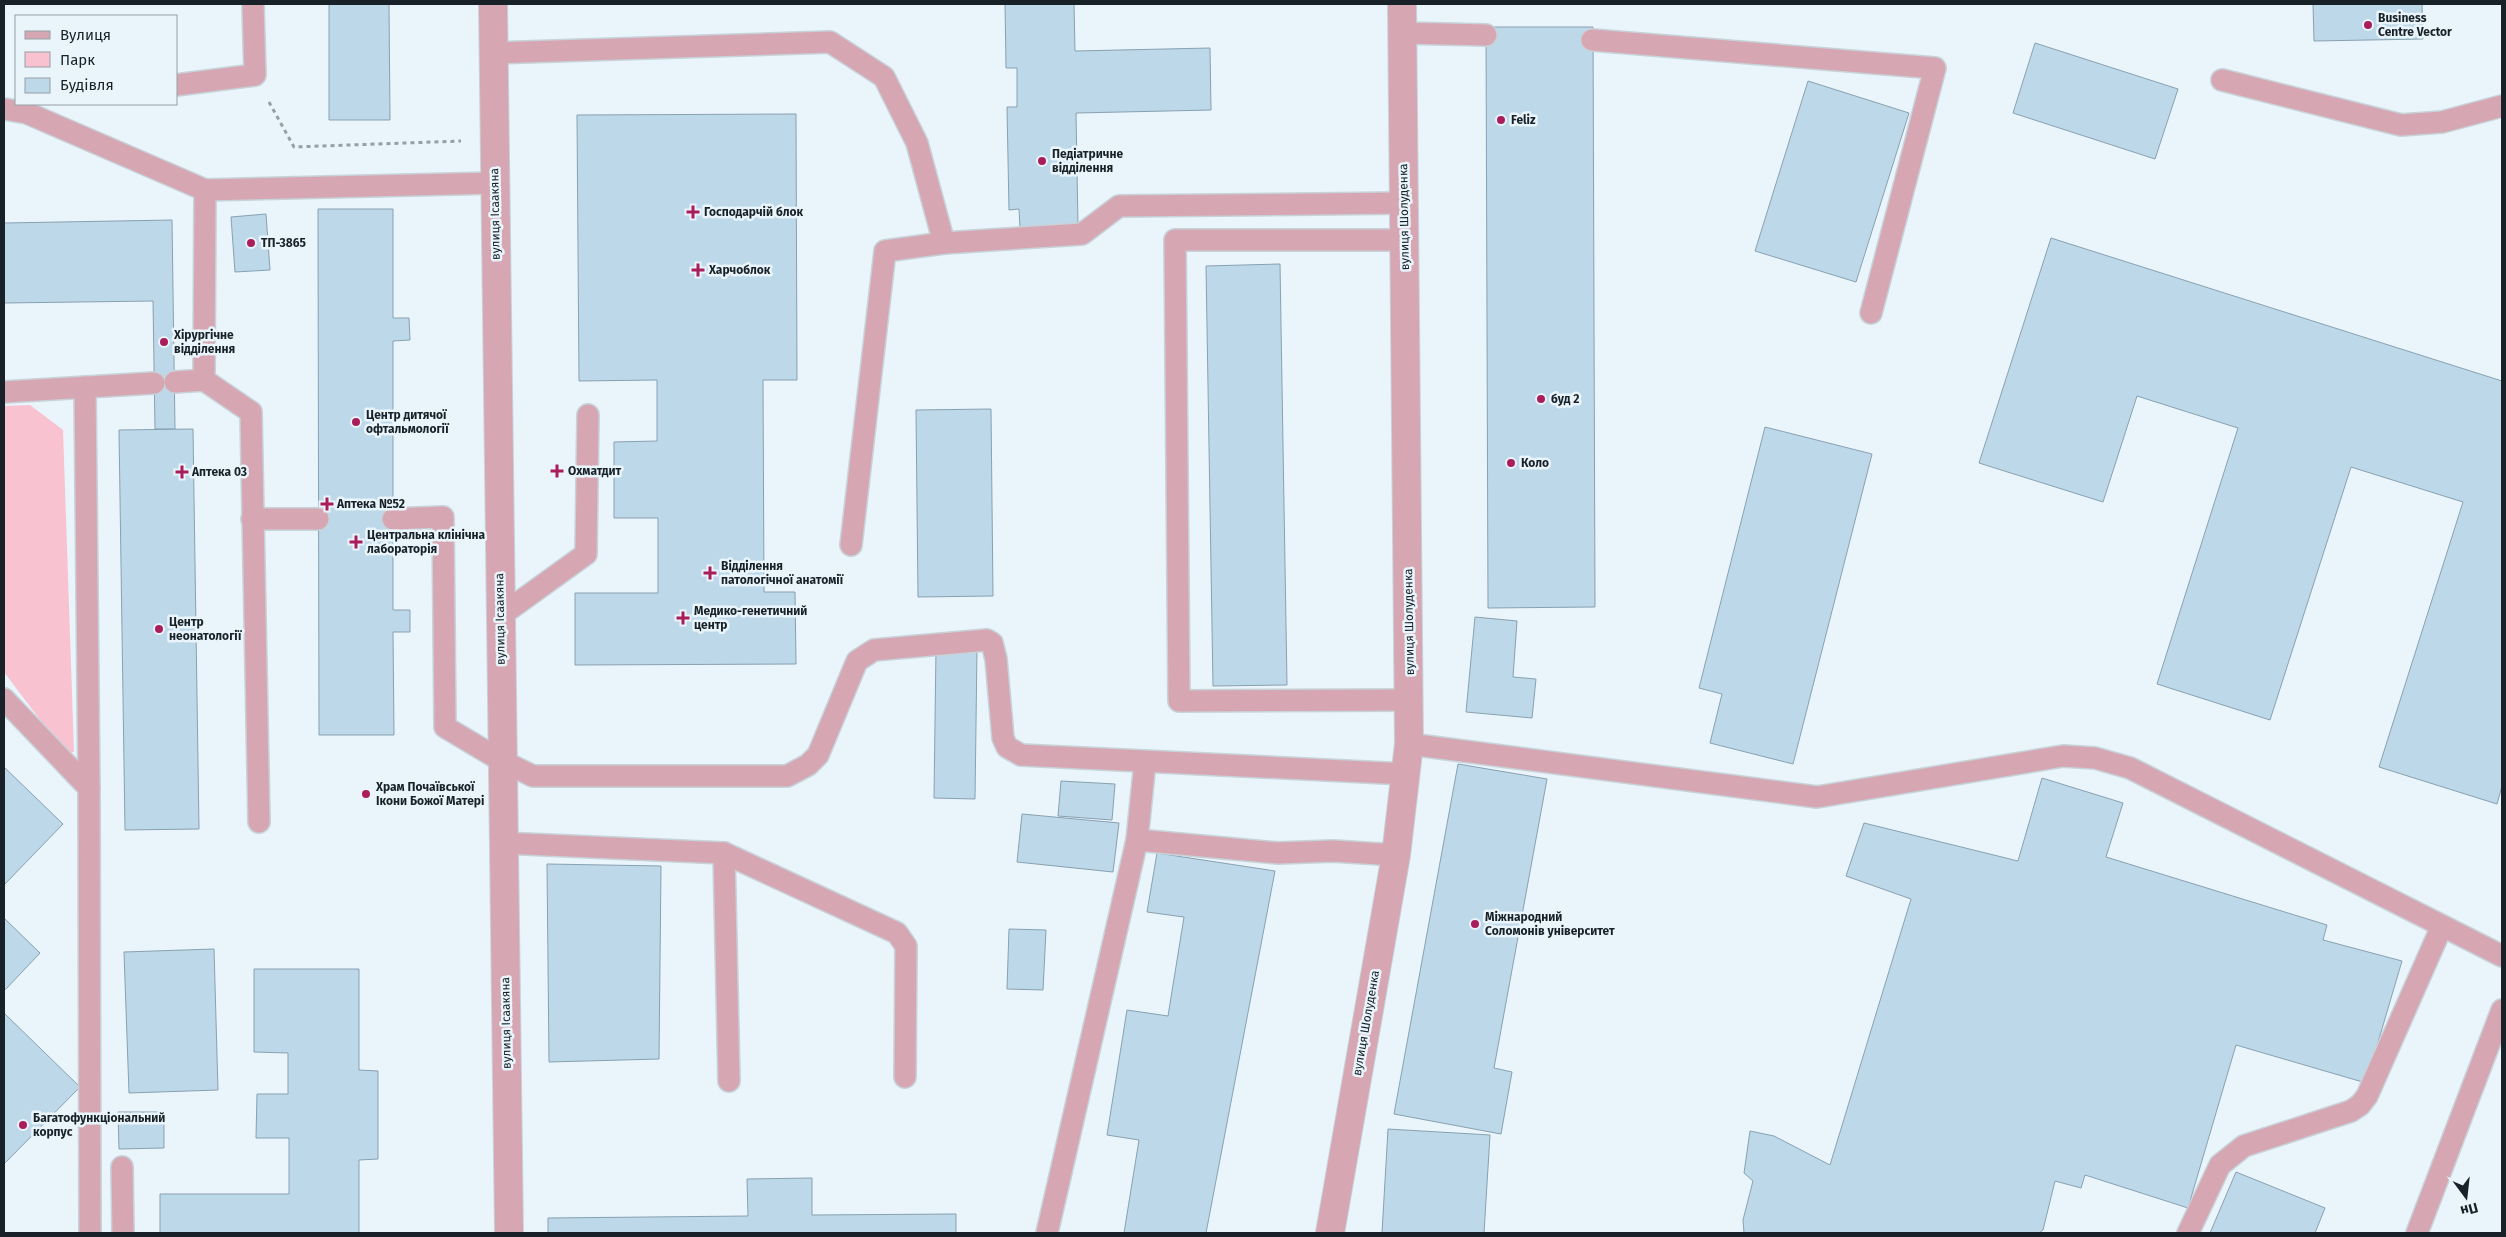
<svg xmlns="http://www.w3.org/2000/svg" width="2506" height="1237" viewBox="0 0 2506 1237" font-family="'Fira Sans',sans-serif">
<style>
.green{fill:#f9c2d0}
.building{fill:#bdd8e9;stroke:#88a1b1}
.lines{fill:none;stroke-linecap:round;stroke-linejoin:round}
.service-casing{stroke:#c7d2d9;stroke-width:24}
.minor-casing{stroke:#c7d2d9;stroke-width:30}
.path{stroke:#95a0a6;stroke-width:3;stroke-dasharray:4 4;stroke-linecap:butt}
.service{stroke:#d6a7b3;stroke-width:21}
.minor{stroke:#d6a7b3;stroke-width:28}
.poi-dot{fill:#aa1d5b;stroke:#e9f4fb;stroke-width:2}
.labels{text-anchor:middle;dominant-baseline:central;stroke-width:5;stroke-linejoin:round;paint-order:stroke}
.poi-label{font-size:12px;font-weight:bold;fill:#172127;stroke:#e9f4fb;text-anchor:start}
.street-label{font-size:12px;fill:#172127;stroke:#e9f4fb}
</style>
<rect width="100%" height="100%" fill="#e9f4fb"/>
<!-- green -->
<polygon class="green" points="30,405 63,430 74,752 65,753 4,672 4,406"/>
<!-- building -->
<g class="building">
<polygon points="329,4 389,4 390,120 329,120"/>
<polygon points="1005,4 1074,4 1075,51 1210,48 1211,110 1076,113 1078,226 1020,227 1019,209 1009,210 1007,107 1017,107 1017,68 1006,68"/>
<polygon points="2313,4 2422,4 2423,39 2314,41"/>
<polygon points="1486,27 1593,27 1595,607 1488,608"/>
<polygon points="2035,43 2178,89 2155,159 2013,113"/>
<polygon points="1808,81 1909,113 1856,282 1755,251"/>
<polygon points="796,114 797,380 763,380 764,592 795,592 796,664 575,665 575,593 658,593 658,518 614,518 614,442 657,441 657,380 579,381 577,115"/>
<polygon points="318,209 393,209 393,318 409,318 410,340 393,341 393,610 410,610 410,632 393,632 394,735 319,735"/>
<polygon points="266,214 270,270 235,272 231,217"/>
<polygon points="172,220 175,429 155,429 153,301 4,303 4,223"/>
<polygon points="2051,238 2502,381 2502,786 2497,804 2379,767 2463,502 2351,467 2270,720 2157,684 2238,428 2137,396 2103,502 1979,463"/>
<polygon points="1280,264 1287,685 1213,686 1206,266"/>
<polygon points="991,409 993,596 918,597 916,410"/>
<polygon points="1765,427 1872,454 1793,764 1710,743 1722,694 1699,688"/>
<polygon points="193,429 199,829 125,830 119,430"/>
<polygon points="1475,617 1517,621 1513,677 1536,679 1532,718 1466,712"/>
<polygon points="936,648 977,649 975,799 934,798"/>
<polygon points="1458,764 1547,779 1494,1068 1512,1072 1501,1134 1394,1114"/>
<polygon points="4,767 63,824 4,885"/>
<polygon points="2042,778 2123,803 2106,857 2327,925 2323,940 2402,961 2366,1083 2236,1045 2188,1208 2085,1175 2081,1188 2055,1181 2043,1230 2039,1233 1744,1233 1743,1220 1753,1181 1744,1173 1750,1131 1774,1136 1830,1165 1911,899 1846,876 1864,823 2018,861"/>
<polygon points="1061,781 1115,784 1112,820 1058,816"/>
<polygon points="1022,814 1119,823 1113,872 1017,862"/>
<polygon points="1157,853 1275,871 1206,1233 1124,1233 1139,1140 1107,1135 1127,1010 1168,1016 1184,917 1147,912"/>
<polygon points="547,864 661,866 659,1059 549,1062"/>
<polygon points="4,918 40,953 4,991"/>
<polygon points="1009,929 1046,930 1043,990 1007,989"/>
<polygon points="214,949 218,1090 129,1093 124,952"/>
<polygon points="254,969 359,969 359,1070 378,1071 378,1159 359,1160 359,1233 160,1233 160,1194 289,1194 289,1138 256,1138 257,1094 288,1094 288,1053 254,1052"/>
<polygon points="4,1013 80,1087 4,1164"/>
<polygon points="118,1112 164,1112 164,1148 119,1149"/>
<polygon points="1388,1129 1490,1135 1484,1233 1382,1233"/>
<polygon points="2236,1172 2325,1208 2315,1233 2210,1233"/>
<polygon points="812,1178 812,1215 956,1214 956,1233 548,1233 548,1218 748,1216 747,1179"/>
</g>
<g class="lines">
<!-- service casing -->
<g class="service-casing">
<g id="service">
<polyline points="1402,33 1486,35"/>
<polyline points="1592,40 1935,68 1871,313"/>
<polyline points="493,53 830,42 884,77 917,143 944,243"/>
<polyline points="2222,80 2401,125 2442,122 2502,106"/>
<polyline points="176,85 255,75 253,4"/>
<polyline points="4,109 27,113 205,190"/>
<polyline points="1404,240 1175,240 1179,701 1410,700"/>
<polyline points="204,380 251,412 259,822"/>
<polyline points="175,382 204,380 205,190 495,183"/>
<polyline points="85,387 89,788"/>
<polyline points="4,392 154,383"/>
<polyline points="252,519 318,519"/>
<polyline points="393,519 443,517 445,727 502,761 533,776 787,776 808,765 818,755 857,661 874,650 987,640 992,643 996,659 1003,738 1007,747 1021,755 1406,774"/>
<polyline points="851,545 885,251 944,243 1082,234 1119,206 1403,203"/>
<polyline points="500,616 586,554 588,415"/>
<polyline points="4,699 89,788 90,1233"/>
<polyline points="1409,744 1817,797 2063,756 2095,758 2130,768 2502,956"/>
<polyline points="1137,840 1278,853 1333,851 1396,855"/>
<polyline points="503,843 724,853 897,933 906,946 905,1077"/>
<polyline points="724,853 729,1081"/>
<polyline points="122,1167 123,1233"/>
<polyline points="1047,1233 1137,840 1145,762"/>
<polyline points="2188,1233 2220,1165 2244,1146 2351,1111 2360,1105 2367,1096 2442,926"/>
<polyline points="2417,1233 2502,1010"/>
</g>
</g>
<!-- minor casing -->
<g class="minor-casing">
<g id="minor">
<polyline points="493,4 509,1233"/>
<polyline points="1330,1233 1396,855 1409,744 1402,4"/>
</g>
</g>
<!-- path -->
<polyline class="path" points="269,102 294,147 461,141"/>
<!-- service -->
<use href="#service" class="service"/>
<!-- minor -->
<use href="#minor" class="minor"/>
</g>
<!-- markers -->
<g class="poi-dot">
<circle cx="2368" cy="25" r="5"/>
<circle cx="1501" cy="120" r="5"/>
<circle cx="1042" cy="161" r="5"/>
<path d="M690.5 204.5h5v5h5v5h-5v5h-5v-5h-5v-5h5z"/>
<circle cx="251" cy="243" r="5"/>
<path d="M695.5 262.5h5v5h5v5h-5v5h-5v-5h-5v-5h5z"/>
<circle cx="164" cy="342" r="5"/>
<circle cx="1541" cy="399" r="5"/>
<circle cx="356" cy="422" r="5"/>
<circle cx="1511" cy="463" r="5"/>
<path d="M554.5 463.5h5v5h5v5h-5v5h-5v-5h-5v-5h5z"/>
<path d="M179.5 464.5h5v5h5v5h-5v5h-5v-5h-5v-5h5z"/>
<path d="M324.5 496.5h5v5h5v5h-5v5h-5v-5h-5v-5h5z"/>
<path d="M353.5 534.5h5v5h5v5h-5v5h-5v-5h-5v-5h5z"/>
<path d="M707.5 565.5h5v5h5v5h-5v5h-5v-5h-5v-5h5z"/>
<path d="M680.5 610.5h5v5h5v5h-5v5h-5v-5h-5v-5h5z"/>
<circle cx="159" cy="629" r="5"/>
<circle cx="366" cy="794" r="5"/>
<circle cx="1475" cy="924" r="5"/>
<circle cx="23" cy="1125" r="5"/>
</g>
<g class="labels">
<!-- poi labels -->
<g class="poi-label">
<text x="2378" y="18">Business<tspan x="2378" dy="14">Centre Vector</tspan></text>
<text x="1511" y="120">Feliz</text>
<text x="1052" y="154">Педіатричне<tspan x="1052" dy="14">відділення</tspan></text>
<text x="704" y="212">Господарчій блок</text>
<text x="261" y="243">ТП-3865</text>
<text x="709" y="270">Харчоблок</text>
<text x="174" y="335">Хірургічне<tspan x="174" dy="14">відділення</tspan></text>
<text x="1551" y="399">буд 2</text>
<text x="366" y="415">Центр дитячої<tspan x="366" dy="14">офтальмології</tspan></text>
<text x="1521" y="463">Коло</text>
<text x="568" y="471">Охматдит</text>
<text x="192" y="472">Аптека 03</text>
<text x="337" y="504">Аптека №52</text>
<text x="367" y="535">Центральна клінічна<tspan x="367" dy="14">лабораторія</tspan></text>
<text x="721" y="566">Відділення<tspan x="721" dy="14">патологічної анатомії</tspan></text>
<text x="694" y="611">Медико-генетичний<tspan x="694" dy="14">центр</tspan></text>
<text x="169" y="622">Центр<tspan x="169" dy="14">неонатології</tspan></text>
<text x="376" y="787">Храм Почаївської<tspan x="376" dy="14">Ікони Божої Матері</tspan></text>
<text x="1485" y="917">Міжнародний<tspan x="1485" dy="14">Соломонів університет</tspan></text>
<text x="33" y="1118">Багатофункціональний<tspan x="33" dy="14">корпус</tspan></text>
</g>
<!-- street labels -->
<g class="street-label">
<text transform="translate(495 214) rotate(-91)">вулиця Ісаакяна</text>
<text transform="translate(1404 217) rotate(-91)">вулиця Шолуденка</text>
<text transform="translate(500 619) rotate(-91)">вулиця Ісаакяна</text>
<text transform="translate(1409 622) rotate(-91)">вулиця Шолуденка</text>
<text transform="translate(506 1023) rotate(-91)">вулиця Ісаакяна</text>
<text transform="translate(1366 1023) rotate(-80)">вулиця Шолуденка</text>
</g>
</g>
<!-- border -->
<rect width="2506" height="1237" fill="none" stroke="#172127" stroke-width="10"/>
<!-- legend -->
<rect x="15" y="15" width="162" height="90" fill="#e9f4fb" stroke="#95a0a6"/>
<rect x="25" y="31" width="25" height="8" fill="#d6a7b3" stroke="#95a0a6"/>
<text x="60" y="40" font-size="15" fill="#172127">Вулиця</text>
<rect x="25" y="52" width="25" height="15" fill="#f9c2d0" stroke="#95a0a6"/>
<text x="60" y="65" font-size="15" fill="#172127">Парк</text>
<rect x="25" y="78" width="25" height="15" fill="#bdd8e9" stroke="#95a0a6"/>
<text x="60" y="90" font-size="15" fill="#172127">Будівля</text>
<!-- north arrow -->
<g transform="translate(2466 1197) rotate(165)" stroke="#e9f4fb" stroke-width="4" paint-order="stroke">
<path d="M0-4L9 19L0 12L-9 19Z" fill="#172127"/>
<text y="-8" font-size="14" font-weight="bold" text-anchor="middle" fill="#172127">Пн</text>
</g>
</svg>
